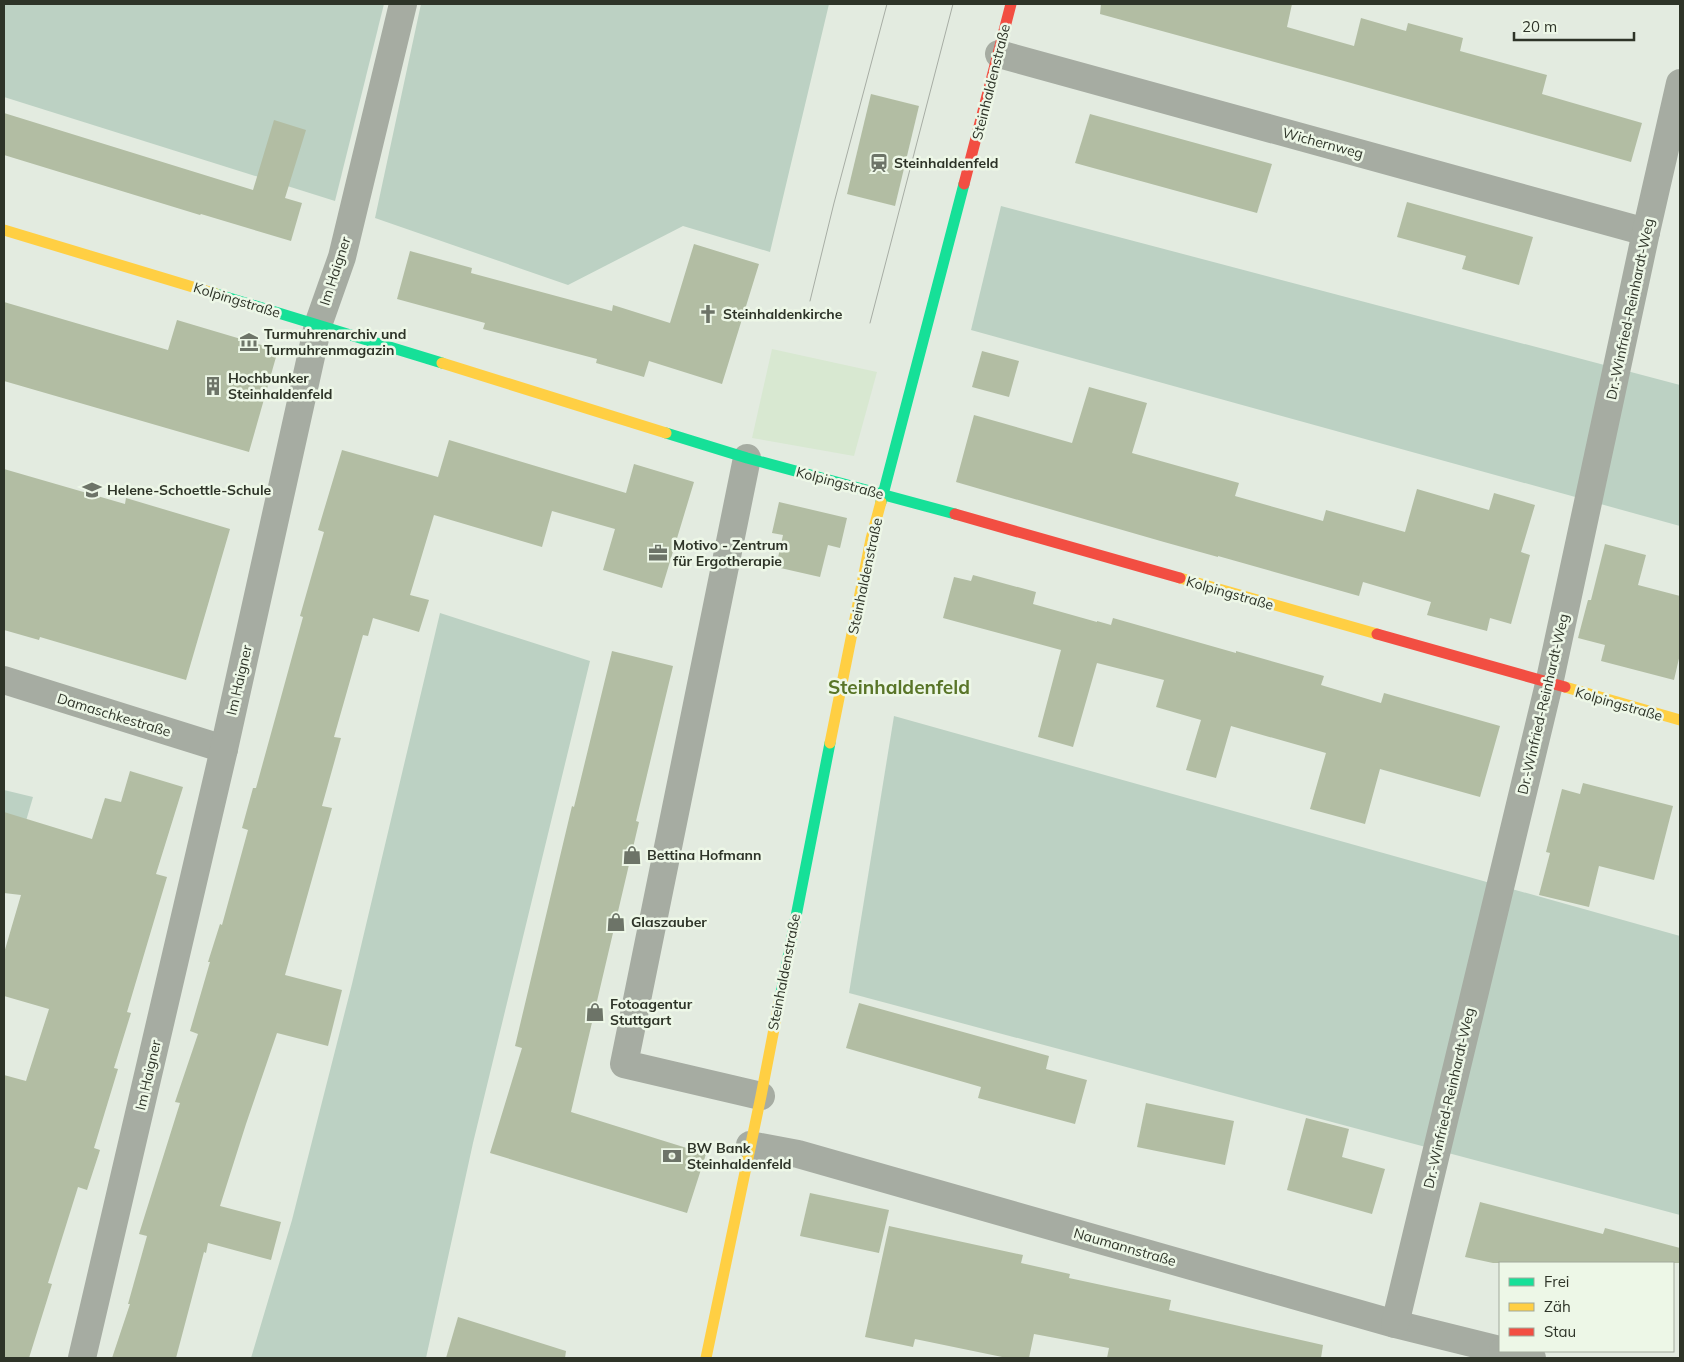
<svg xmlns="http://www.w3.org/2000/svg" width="1684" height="1362" viewBox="0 0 1684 1362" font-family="Mulish,sans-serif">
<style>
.green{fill:#bcd1c3}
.plaza{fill:#d8e8d1}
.building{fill:#b2bda3}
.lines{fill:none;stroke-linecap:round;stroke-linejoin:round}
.street{stroke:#a6aca2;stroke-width:28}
.fast{stroke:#16e098;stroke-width:11}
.slow{stroke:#ffcf43;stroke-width:11}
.jam{stroke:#f24e42;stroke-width:11}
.tram{stroke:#a7ada4;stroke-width:1}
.labels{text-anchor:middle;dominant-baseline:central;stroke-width:5;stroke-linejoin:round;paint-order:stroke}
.street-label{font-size:14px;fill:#2e3428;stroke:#edf7e7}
.poi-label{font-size:14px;font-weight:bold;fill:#2e3428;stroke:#edf7e7;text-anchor:start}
.district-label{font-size:19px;font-weight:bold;fill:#597528;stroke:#edf7e7}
</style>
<rect width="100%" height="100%" fill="#e3ebe0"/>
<!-- green -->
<g class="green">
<polygon points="4,4 384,4 335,201 4,97"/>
<polygon points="421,4 829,4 770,252 683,226 568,285 375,218"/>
<polygon points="1001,206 1680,385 1680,526 971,330"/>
<polygon points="440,613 590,661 473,1143 426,1358 251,1358 292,1220 352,984"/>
<polygon points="894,716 1680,936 1680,1215 849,993"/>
<polygon points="4,790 33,797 4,896"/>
</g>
<!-- plaza -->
<polygon class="plaza" points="772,349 877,372 854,456 752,438"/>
<!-- building -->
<g class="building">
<polygon points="1101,4 1292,4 1287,27 1354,46 1361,18 1406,31 1408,23 1463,38 1460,51 1547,75 1542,94 1642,123 1631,162 1344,81 1100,14"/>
<polygon points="871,94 919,106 895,206 847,194"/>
<polygon points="4,113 253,190 274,120 306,130 285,198 302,203 291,241 201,214 200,215 4,155"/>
<polygon points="1090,114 1272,164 1257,213 1075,163"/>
<polygon points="1407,202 1533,237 1519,285 1462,269 1466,256 1397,237"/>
<polygon points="694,244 759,264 722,384 649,361 644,377 596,363 597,359 483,329 485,323 397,299 410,251 472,268 471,273 612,311 613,305 670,323"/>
<polygon points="4,302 168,350 177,320 278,350 249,452 4,381"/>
<polygon points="982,351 1019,361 1009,397 972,387"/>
<polygon points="1089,387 1147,403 1132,453 1239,483 1235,496 1323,521 1326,510 1405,532 1417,489 1489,510 1494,493 1535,505 1521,552 1530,555 1511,624 1490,618 1487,631 1427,615 1431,602 1363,582 1359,596 1218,556 1218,557 1164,542 956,482 974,415 1072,443"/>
<polygon points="449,440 626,493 634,464 694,482 662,588 603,570 615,529 552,511 542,547 434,515 410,595 429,600 419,632 373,618 368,636 363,635 334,737 341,738 322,806 332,808 285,975 342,990 328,1046 277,1033 246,1124 220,1206 281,1222 271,1260 208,1243 206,1253 204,1252 176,1358 112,1358 130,1304 128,1304 147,1236 139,1234 180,1103 175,1102 198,1034 190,1031 210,962 208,962 220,924 222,925 248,830 242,828 253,788 256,788 303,617 300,616 324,532 318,530 342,450 438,477"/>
<polygon points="4,469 125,504 126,498 230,529 186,680 40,637 39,640 4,630"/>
<polygon points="779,502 847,518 840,548 828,545 820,577 776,567 783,535 772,533"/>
<polygon points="1605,544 1646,555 1638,585 1680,596 1680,654 1674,680 1601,661 1605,645 1578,638 1588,600 1591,600"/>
<polygon points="973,575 1036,592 1033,604 1097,622 1097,621 1111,625 1113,618 1236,653 1236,651 1324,676 1321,685 1381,703 1384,693 1500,726 1480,797 1380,769 1365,824 1310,809 1326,753 1231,726 1216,778 1186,770 1201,720 1156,707 1164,680 1097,663 1073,747 1038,737 1061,650 943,618 954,577 971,581"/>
<polygon points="612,651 673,666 636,821 639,822 571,1112 706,1154 687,1213 490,1153 522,1048 515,1046 572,806 574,807"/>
<polygon points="130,771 183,787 156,874 167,877 127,1012 131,1013 114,1068 118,1069 94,1148 100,1150 87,1190 78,1187 48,1283 52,1284 29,1358 4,1358 4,1075 26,1081 49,1009 4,996 4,953 21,895 4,893 4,812 92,839 105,798 121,802"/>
<polygon points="1583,783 1673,806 1654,880 1599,866 1589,907 1539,895 1550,853 1546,852 1562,789 1580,794"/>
<polygon points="859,1003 1049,1056 1046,1069 1087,1080 1075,1124 978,1098 981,1087 846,1048"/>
<polygon points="1146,1103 1234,1121 1225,1165 1137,1147"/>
<polygon points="1306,1118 1349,1129 1342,1157 1385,1169 1372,1214 1287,1190"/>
<polygon points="810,1193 889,1210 879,1253 800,1236"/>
<polygon points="1480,1202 1603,1234 1605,1228 1680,1248 1680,1263 1493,1263 1465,1257"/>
<polygon points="889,1226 1023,1255 1021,1263 1070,1274 1069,1278 1171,1300 1169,1310 1323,1345 1321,1358 1107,1358 1109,1348 1034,1334 1029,1358 1007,1358 915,1339 913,1347 865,1337"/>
<polygon points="458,1317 566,1351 565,1358 446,1358"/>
</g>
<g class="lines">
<!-- street -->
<g class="street">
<polyline points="999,54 1646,232"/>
<polyline points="747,458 624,1064 761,1096"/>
<polyline points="4,680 224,749"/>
<polyline points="750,1145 798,1154 1395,1324 1500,1350"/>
<polyline points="1395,1324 1549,684 1646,232 1680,83"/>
<polyline points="1503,1351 1532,1358"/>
<polyline points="82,1358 224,749 318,325 342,257 403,4"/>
</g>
<!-- fast -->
<g class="fast">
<polyline points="216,294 442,363"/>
<polyline points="666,433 747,458 955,514"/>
<polyline points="881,502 964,184"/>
<polyline points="780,998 830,743"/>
</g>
<!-- slow -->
<g class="slow">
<polyline points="4,230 216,294"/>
<polyline points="442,363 666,433"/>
<polyline points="1180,578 1377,634"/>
<polyline points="1565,687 1680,720"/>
<polyline points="830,743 871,539 881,502"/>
<polyline points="706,1358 761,1096 780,998"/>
</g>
<!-- jam -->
<g class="jam">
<polyline points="964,184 1011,4"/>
<polyline points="955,514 1180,578"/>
<polyline points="1377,634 1565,687"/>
</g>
<!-- tram -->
<g class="tram">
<polyline points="810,301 834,203 887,4"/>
<polyline points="870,323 953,4"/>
</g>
</g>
<!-- icons -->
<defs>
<g id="station-bare" transform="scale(1.5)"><path d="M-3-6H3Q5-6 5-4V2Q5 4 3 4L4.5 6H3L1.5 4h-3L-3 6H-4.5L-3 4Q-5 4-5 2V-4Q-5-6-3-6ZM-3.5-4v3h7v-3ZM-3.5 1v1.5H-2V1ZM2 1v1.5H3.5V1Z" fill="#6d7468" stroke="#edf7e7" stroke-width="2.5" paint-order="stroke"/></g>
<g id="church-bare" transform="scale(1.5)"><path d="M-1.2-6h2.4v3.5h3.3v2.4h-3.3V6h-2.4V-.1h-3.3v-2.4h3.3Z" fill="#6d7468" stroke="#edf7e7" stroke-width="2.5" paint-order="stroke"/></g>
<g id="museum-bare" transform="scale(1.5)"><path d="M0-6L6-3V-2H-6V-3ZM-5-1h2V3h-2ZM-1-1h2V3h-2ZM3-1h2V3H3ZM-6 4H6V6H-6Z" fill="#6d7468" stroke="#edf7e7" stroke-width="2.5" paint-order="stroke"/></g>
<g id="building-bare" transform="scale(1.5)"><path d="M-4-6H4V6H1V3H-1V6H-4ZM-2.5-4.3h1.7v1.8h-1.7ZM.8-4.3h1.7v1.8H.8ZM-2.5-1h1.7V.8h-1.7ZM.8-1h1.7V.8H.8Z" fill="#6d7468" stroke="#edf7e7" stroke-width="2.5" paint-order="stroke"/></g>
<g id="school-bare" transform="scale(1.5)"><path d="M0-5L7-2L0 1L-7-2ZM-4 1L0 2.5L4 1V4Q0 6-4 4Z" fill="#6d7468" stroke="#edf7e7" stroke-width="2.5" paint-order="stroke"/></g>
<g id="office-bare" transform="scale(1.5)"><path d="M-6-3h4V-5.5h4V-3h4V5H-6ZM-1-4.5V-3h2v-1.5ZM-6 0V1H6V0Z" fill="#6d7468" stroke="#edf7e7" stroke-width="2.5" paint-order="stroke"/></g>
<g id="shop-bare" transform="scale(1.5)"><path d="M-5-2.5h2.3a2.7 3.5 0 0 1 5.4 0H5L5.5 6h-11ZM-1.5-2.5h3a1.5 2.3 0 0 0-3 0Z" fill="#6d7468" stroke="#edf7e7" stroke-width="2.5" paint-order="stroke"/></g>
<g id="bank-bare" transform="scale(1.5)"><path d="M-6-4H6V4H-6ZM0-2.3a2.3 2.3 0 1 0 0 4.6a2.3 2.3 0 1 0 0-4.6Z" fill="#6d7468" stroke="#edf7e7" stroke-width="2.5" paint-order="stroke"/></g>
</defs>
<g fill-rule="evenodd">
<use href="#station-bare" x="879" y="163"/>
<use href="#church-bare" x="708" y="314"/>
<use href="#museum-bare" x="249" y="342"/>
<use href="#building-bare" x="213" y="386"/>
<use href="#school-bare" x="92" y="490"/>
<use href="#office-bare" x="658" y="553"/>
<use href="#shop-bare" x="632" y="855"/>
<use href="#shop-bare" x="616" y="922"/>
<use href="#shop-bare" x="595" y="1012"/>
<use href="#bank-bare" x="672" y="1156"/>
</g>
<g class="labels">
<!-- street labels -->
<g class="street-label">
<text transform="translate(991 82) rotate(-76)">Steinhaldenstraße</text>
<text transform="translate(1323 143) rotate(15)">Wichernweg</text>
<text transform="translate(335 271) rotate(-72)">Im Haigner</text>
<text transform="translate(237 300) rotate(17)">Kolpingstraße</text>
<text transform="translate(1630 309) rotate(-78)">Dr.-Winfried-Reinhardt-Weg</text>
<text transform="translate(840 483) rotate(15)">Kolpingstraße</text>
<text transform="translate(865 576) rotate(-78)">Steinhaldenstraße</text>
<text transform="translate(1230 593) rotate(16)">Kolpingstraße</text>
<text transform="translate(239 680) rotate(-77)">Im Haigner</text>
<text transform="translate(1543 704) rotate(-77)">Dr.-Winfried-Reinhardt-Weg</text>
<text transform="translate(1619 704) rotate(16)">Kolpingstraße</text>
<text transform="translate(114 715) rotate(17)">Damaschkestraße</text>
<text transform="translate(784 972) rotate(-79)">Steinhaldenstraße</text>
<text transform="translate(148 1075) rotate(-77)">Im Haigner</text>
<text transform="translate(1449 1098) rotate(-77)">Dr.-Winfried-Reinhardt-Weg</text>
<text transform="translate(1125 1247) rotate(16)">Naumannstraße</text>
</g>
<!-- poi labels -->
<g class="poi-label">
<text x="894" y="163">Steinhaldenfeld</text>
<text x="723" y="314">Steinhaldenkirche</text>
<text x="264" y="334">Turmuhrenarchiv und<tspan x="264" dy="16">Turmuhrenmagazin</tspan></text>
<text x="228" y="378">Hochbunker<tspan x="228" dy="16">Steinhaldenfeld</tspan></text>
<text x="107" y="490">Helene-Schoettle-Schule</text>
<text x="673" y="545">Motivo - Zentrum<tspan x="673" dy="16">für Ergotherapie</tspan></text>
<text x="647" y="855">Bettina Hofmann</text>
<text x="631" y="922">Glaszauber</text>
<text x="610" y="1004">Fotoagentur<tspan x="610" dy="16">Stuttgart</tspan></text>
<text x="687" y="1148">BW Bank<tspan x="687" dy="16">Steinhaldenfeld</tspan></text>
</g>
<!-- district labels -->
<g class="district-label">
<text x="899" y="687">Steinhaldenfeld</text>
</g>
</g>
<!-- border -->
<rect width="1684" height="1362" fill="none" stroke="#2e3428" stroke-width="10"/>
<!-- legend -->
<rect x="1499" y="1262" width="175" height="90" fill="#edf7e7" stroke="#a1a99b"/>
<rect x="1509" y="1278" width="25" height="8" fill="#16e098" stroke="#a1a99b"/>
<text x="1544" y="1287" font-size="15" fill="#2e3428">Frei</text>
<rect x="1509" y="1303" width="25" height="8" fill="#ffcf43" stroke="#a1a99b"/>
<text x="1544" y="1312" font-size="15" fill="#2e3428">Zäh</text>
<rect x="1509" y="1328" width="25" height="8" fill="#f24e42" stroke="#a1a99b"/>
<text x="1544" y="1337" font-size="15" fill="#2e3428">Stau</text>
<!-- scale -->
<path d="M1514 32v8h120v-8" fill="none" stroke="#2e3428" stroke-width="2.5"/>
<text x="1522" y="32" font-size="15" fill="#2e3428" stroke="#edf7e7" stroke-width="4" paint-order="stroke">20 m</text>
</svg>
